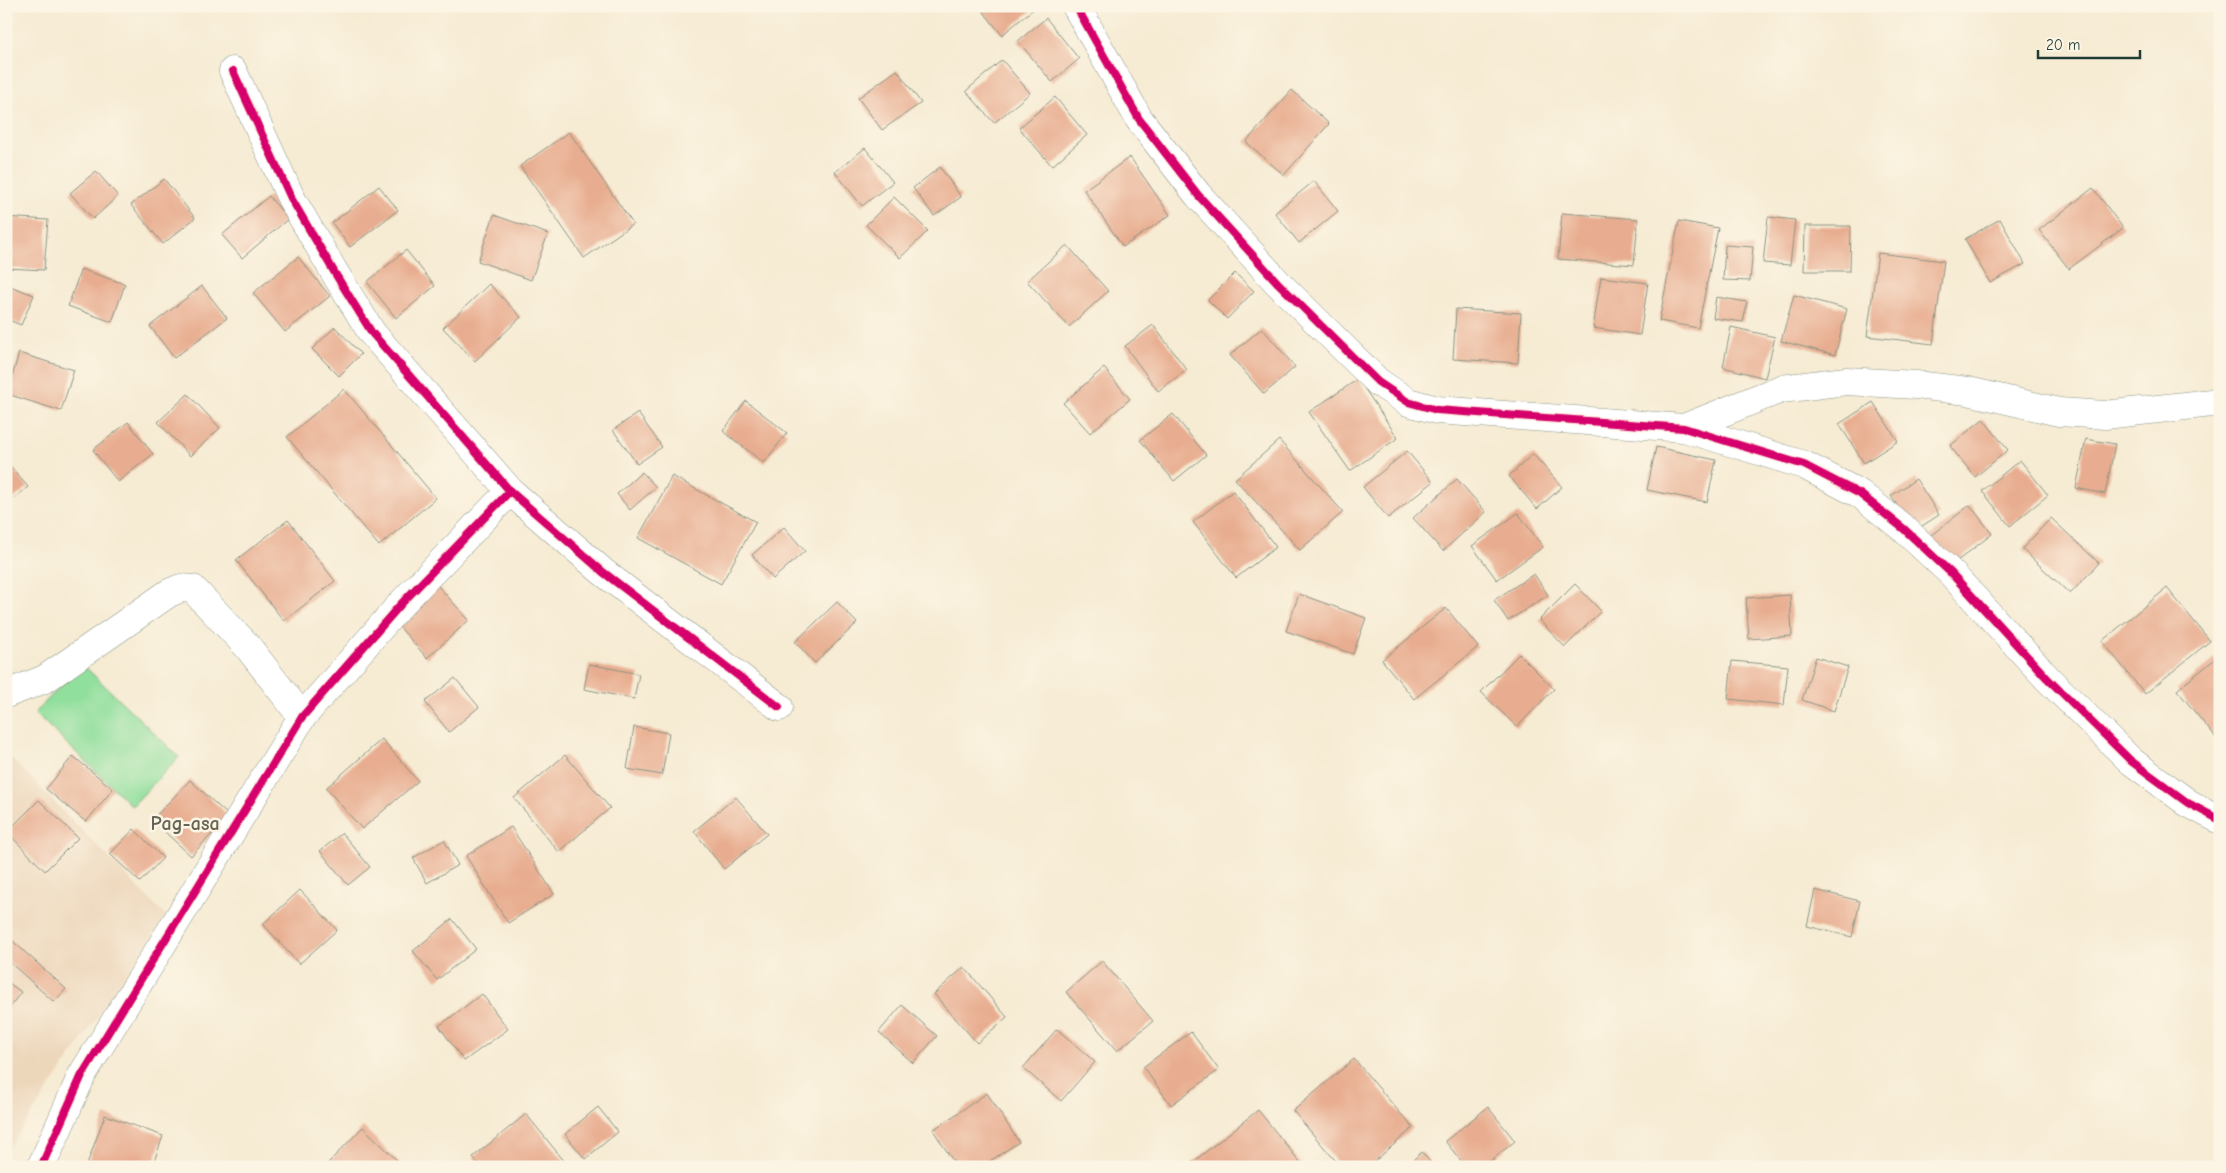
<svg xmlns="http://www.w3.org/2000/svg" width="2226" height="1173" viewBox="0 0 2226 1173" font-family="'Comic Neue',sans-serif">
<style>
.built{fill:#edd7bb}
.green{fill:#91df9d;stroke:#588e68}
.building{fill:#e8ad90}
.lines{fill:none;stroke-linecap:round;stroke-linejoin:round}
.minor-casing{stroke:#8a9484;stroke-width:29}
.minor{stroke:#fff;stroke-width:28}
.cycleway-casing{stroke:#fcf5e5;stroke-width:11}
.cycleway{stroke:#d6006c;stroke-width:8}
.labels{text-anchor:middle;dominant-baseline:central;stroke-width:5;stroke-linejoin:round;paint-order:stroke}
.quarter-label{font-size:20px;font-weight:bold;fill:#656454;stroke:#fcf5e5}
</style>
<rect width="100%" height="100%" fill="#fcf5e5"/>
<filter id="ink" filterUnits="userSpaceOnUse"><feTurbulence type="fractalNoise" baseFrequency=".02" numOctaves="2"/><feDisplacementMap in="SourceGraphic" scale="10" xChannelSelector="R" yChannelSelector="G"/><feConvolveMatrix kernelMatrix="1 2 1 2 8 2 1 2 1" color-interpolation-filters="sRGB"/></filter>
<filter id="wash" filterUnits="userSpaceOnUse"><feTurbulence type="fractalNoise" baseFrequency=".0096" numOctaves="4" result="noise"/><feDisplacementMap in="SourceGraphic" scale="20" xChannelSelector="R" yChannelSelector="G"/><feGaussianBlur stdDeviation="1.12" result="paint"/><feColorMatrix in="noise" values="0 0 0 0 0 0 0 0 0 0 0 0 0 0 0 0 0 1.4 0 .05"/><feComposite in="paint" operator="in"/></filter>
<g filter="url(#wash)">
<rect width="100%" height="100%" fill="#f6ebd3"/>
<!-- built -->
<polygon class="built" points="6,753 166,916 6,1152"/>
<!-- green -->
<polygon class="green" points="82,664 179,757 132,806 35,713"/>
<g id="blocks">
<!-- building -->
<g class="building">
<polygon points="979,6 1037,6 1002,35"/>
<polygon points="1046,18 1079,59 1052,82 1018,41"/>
<polygon points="1002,60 1030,93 994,123 966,91"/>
<polygon points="897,70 921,103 882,130 858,98"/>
<polygon points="1292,90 1329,124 1284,175 1246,142"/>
<polygon points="1055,97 1087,135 1052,166 1019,128"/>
<polygon points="569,132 633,224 584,258 520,166"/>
<polygon points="865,148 893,182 862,206 835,172"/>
<polygon points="1130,157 1170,215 1123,247 1084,190"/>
<polygon points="940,167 961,197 934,216 913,188"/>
<polygon points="96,171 118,196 93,219 70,193"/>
<polygon points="164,179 195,218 163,244 131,205"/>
<polygon points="1314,181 1338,211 1299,243 1275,213"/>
<polygon points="379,186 398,210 350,247 332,223"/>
<polygon points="2093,188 2123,228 2069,269 2039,230"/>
<polygon points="269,196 288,219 242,258 222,235"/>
<polygon points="894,197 928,231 900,258 866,225"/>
<polygon points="1562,213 1638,219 1634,265 1558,259"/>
<polygon points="494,215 548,234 531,280 478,261"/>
<polygon points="6,217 48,220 44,270 6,268"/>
<polygon points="1768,217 1795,220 1790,265 1763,263"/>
<polygon points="2000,219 2025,264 1990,283 1965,239"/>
<polygon points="1679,221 1718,228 1698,328 1659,321"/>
<polygon points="1805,226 1851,226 1850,271 1804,271"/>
<polygon points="1067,245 1108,291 1069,327 1027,281"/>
<polygon points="1725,245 1753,247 1750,281 1723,280"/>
<polygon points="406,250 435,286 396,318 367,282"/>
<polygon points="1878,253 1944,261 1933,344 1867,336"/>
<polygon points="298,257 330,296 285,332 253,293"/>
<polygon points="81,269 125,284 112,322 68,306"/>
<polygon points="1235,273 1254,291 1227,319 1208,300"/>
<polygon points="1601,277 1648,283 1640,335 1593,328"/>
<polygon points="489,284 521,317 475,361 443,328"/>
<polygon points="10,286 34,295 21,325 6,319 6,294"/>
<polygon points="202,286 227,318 174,358 150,326"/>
<polygon points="1794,295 1847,309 1835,355 1781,341"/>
<polygon points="1716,297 1747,302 1743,322 1713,318"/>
<polygon points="1456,309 1521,313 1518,363 1453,359"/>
<polygon points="1153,325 1187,370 1158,391 1125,346"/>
<polygon points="335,327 361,354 339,376 312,349"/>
<polygon points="1731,327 1775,337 1765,378 1723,367"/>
<polygon points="1262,328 1295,367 1264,394 1230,355"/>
<polygon points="19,353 74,370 61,411 7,394"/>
<polygon points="1104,368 1130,399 1090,433 1063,403"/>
<polygon points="1358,379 1398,438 1350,471 1309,412"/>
<polygon points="344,389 436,498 379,546 287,437"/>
<polygon points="188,394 220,428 190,456 158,422"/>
<polygon points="746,401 787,433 764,463 723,431"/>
<polygon points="1873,402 1898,441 1864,463 1839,424"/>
<polygon points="638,413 662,447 637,464 613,430"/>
<polygon points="1173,414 1206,455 1174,481 1140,440"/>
<polygon points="1983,419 2008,450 1975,477 1950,446"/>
<polygon points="128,422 153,454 118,482 93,450"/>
<polygon points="2086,439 2115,444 2105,494 2076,488"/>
<polygon points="1279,440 1343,512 1300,550 1235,479"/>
<polygon points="1656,447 1716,460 1707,502 1647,490"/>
<polygon points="1407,451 1433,482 1388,518 1363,487"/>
<polygon points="1533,454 1562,487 1537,509 1509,476"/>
<polygon points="2020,460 2048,495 2010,526 1982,491"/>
<polygon points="6,461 28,487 6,505"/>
<polygon points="642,472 656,487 630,510 617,494"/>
<polygon points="672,476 756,522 721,584 638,538"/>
<polygon points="1457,479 1486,512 1443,551 1413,518"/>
<polygon points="1916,479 1939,515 1914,531 1891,496"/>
<polygon points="1233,491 1276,547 1236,578 1193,522"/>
<polygon points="1970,505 1992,534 1952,565 1930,536"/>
<polygon points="1518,513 1543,547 1497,580 1472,546"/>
<polygon points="2051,518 2099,563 2070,594 2022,549"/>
<polygon points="288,520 335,581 284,621 236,560"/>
<polygon points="784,527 805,551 773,579 752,555"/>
<polygon points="1534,574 1548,595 1508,621 1494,600"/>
<polygon points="1575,584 1601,611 1565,647 1539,620"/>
<polygon points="437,585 469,620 427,658 395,622"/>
<polygon points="2167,588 2210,641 2145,694 2102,641"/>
<polygon points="1299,594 1366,618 1353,654 1286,631"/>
<polygon points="1790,595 1792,636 1749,639 1746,598"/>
<polygon points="837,602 857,623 815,663 795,642"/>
<polygon points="1446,608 1478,647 1414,699 1382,660"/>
<polygon points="1519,654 1554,689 1517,727 1481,692"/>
<polygon points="2220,655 2220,743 2177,690"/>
<polygon points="1816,657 1848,667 1834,711 1802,700"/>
<polygon points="1732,661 1788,666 1784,705 1728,699"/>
<polygon points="589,664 639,674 634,699 584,689"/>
<polygon points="455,678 479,707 449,732 425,702"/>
<polygon points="634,727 669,733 662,775 627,769"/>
<polygon points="382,739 418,781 362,829 326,788"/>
<polygon points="565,755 610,808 559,852 514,798"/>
<polygon points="73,756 113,789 86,822 46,789"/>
<polygon points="190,780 229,816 191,856 152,820"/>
<polygon points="736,797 767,834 724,869 694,831"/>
<polygon points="39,800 78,838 45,871 7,832"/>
<polygon points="511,827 554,894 508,923 466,856"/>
<polygon points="134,829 163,858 140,882 110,854"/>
<polygon points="342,833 370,867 348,885 320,851"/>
<polygon points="444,840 458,865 427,883 413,858"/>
<polygon points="300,890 337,930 299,964 263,924"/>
<polygon points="1815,890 1860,901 1852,937 1807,926"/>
<polygon points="452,919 476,949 437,980 413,951"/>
<polygon points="6,935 66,989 54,1002 6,959"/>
<polygon points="1102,961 1153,1021 1117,1051 1066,992"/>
<polygon points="964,967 1007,1017 977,1043 934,994"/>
<polygon points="6,981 21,992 6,1012"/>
<polygon points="482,994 508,1029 464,1061 439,1026"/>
<polygon points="902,1005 937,1036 913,1063 879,1032"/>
<polygon points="1057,1029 1095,1062 1061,1101 1023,1068"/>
<polygon points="1191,1032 1219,1070 1171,1105 1143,1067"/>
<polygon points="1354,1059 1413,1128 1368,1167 1341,1167 1293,1111"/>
<polygon points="987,1093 1019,1142 981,1167 957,1167 933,1130"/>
<polygon points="598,1107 618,1132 585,1159 565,1134"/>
<polygon points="1488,1107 1515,1141 1483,1167 1466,1167 1445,1141"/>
<polygon points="1258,1110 1304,1167 1189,1167 1188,1166"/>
<polygon points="526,1114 569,1167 481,1167 473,1157"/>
<polygon points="105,1115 163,1136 152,1167 86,1167"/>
<polygon points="363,1127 404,1167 332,1167 328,1163"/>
<polygon points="1422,1152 1434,1167 1405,1167"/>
</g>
</g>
</g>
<g filter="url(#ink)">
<use href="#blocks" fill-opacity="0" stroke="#8a9484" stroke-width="1"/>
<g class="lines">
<!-- minor casing -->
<g class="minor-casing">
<g id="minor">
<polyline points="1076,6 1139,119 1198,195 1278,283 1378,382 1408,402 1437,410 1684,428 1804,465 1860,494 1904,529 1951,573 2047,678 2131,761 2188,803 2220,820"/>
<polyline points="233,71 291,198 336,275 372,333 510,491 603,572 779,707"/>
<polyline points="1684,428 1781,389 1846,381 1916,385 1968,391 2059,412 2105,415 2220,402"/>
<polyline points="6,694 45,679 169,593 181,588 193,589 248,647 302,717"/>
<polyline points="41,1167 82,1075 302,717 401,604 510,491"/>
</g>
</g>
<!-- minor -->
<use href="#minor" class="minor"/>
<!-- cycleway casing -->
<g class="cycleway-casing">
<g id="cycleway">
<polyline points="1076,6 1139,119 1198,195 1278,283 1378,382 1408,402 1437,410 1684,428 1804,465 1860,494 1904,529 1951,573 2047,678 2131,761 2188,803 2220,820"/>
<polyline points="233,71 291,198 336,275 372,333 510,491 603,572 779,707"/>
<polyline points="41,1167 82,1075 302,717 401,604 510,491"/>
</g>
</g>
<!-- cycleway -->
<use href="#cycleway" class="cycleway"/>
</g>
</g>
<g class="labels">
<!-- quarter labels -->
<g class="quarter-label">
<text x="185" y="823">Pag-asa</text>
</g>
</g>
<!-- margin -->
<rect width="2226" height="1173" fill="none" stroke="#fcf5e5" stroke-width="25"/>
<!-- scale -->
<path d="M2038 50v8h102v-8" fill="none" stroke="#1f3d34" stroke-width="2.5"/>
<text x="2046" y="50" font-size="15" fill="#1f3d34" stroke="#fcf5e5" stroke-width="4" paint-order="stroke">20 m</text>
</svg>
